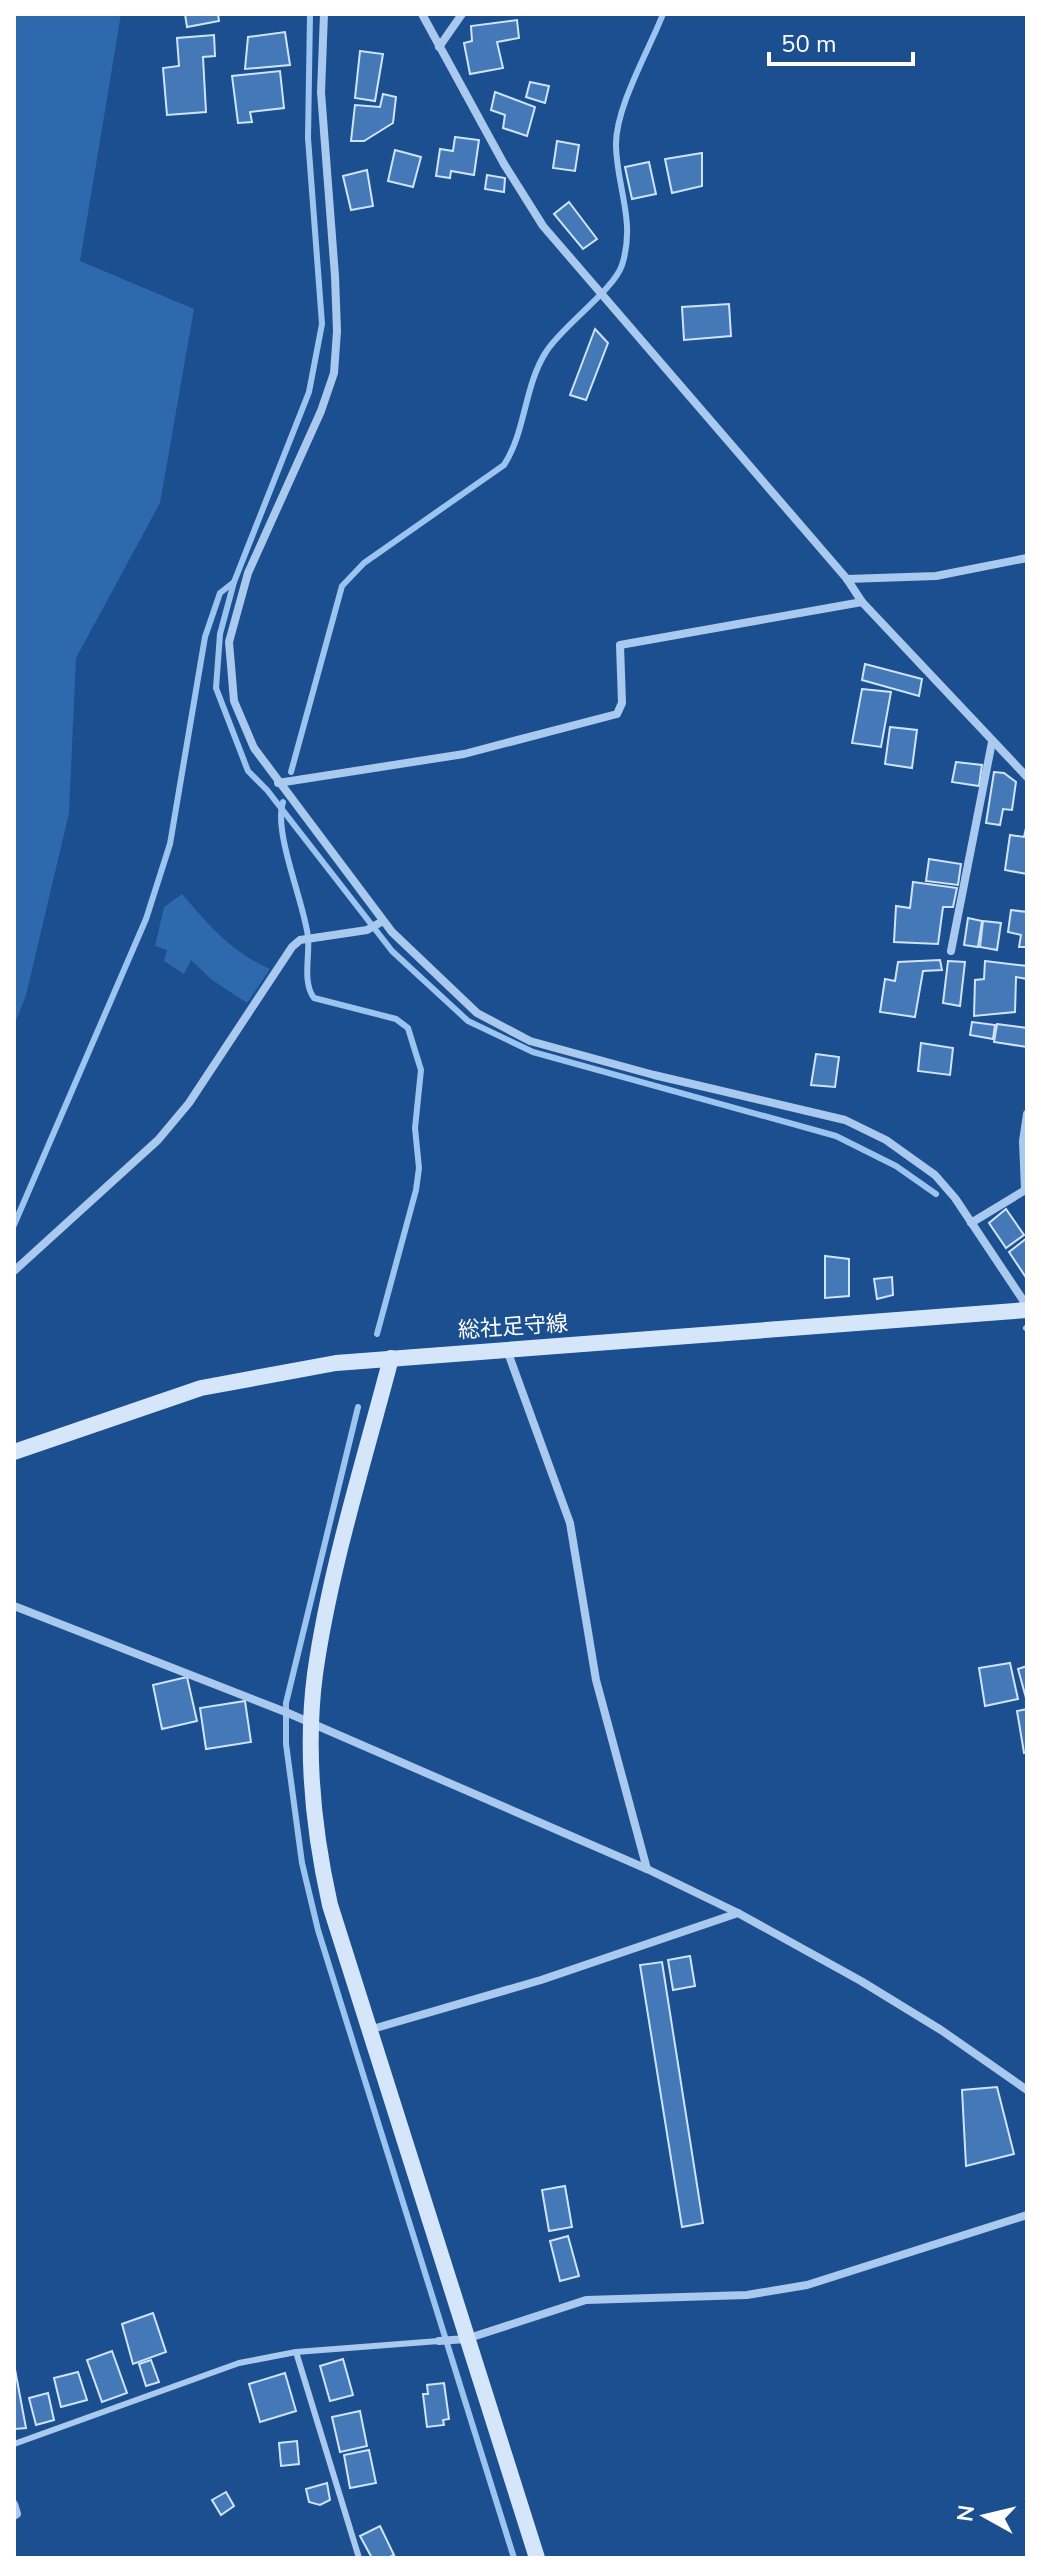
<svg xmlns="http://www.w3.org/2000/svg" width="1041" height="2572" viewBox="0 0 1041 2572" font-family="'Nunito Sans','Noto Sans JP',sans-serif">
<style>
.green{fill:#2e69ad}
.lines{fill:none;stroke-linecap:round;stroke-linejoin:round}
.stream{stroke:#9cc4f0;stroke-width:6}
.building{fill:#4478b7;stroke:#cfe3fa;stroke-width:2}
.lane{stroke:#a9c9ee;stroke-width:6}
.street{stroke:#a9c9ee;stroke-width:8}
.secondary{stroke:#d6e6fa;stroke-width:16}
.labels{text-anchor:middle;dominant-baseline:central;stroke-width:7;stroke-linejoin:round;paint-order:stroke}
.street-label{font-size:22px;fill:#fff;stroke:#1b4f8f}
</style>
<rect width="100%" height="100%" fill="#1b4f8f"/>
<!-- green -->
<g class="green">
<polygon points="14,14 121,14 80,261 194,309 160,503 76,658 69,813 26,995 14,1026"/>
<path d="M 182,894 C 209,925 231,952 270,969 L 247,1003 L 212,980 L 191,960 L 184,974 L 164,961 L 167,950 L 155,946 L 164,907 Z"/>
</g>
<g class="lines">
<!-- stream -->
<g class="stream">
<polyline points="310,14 308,138 322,324 309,392 234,582 220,634 216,688 248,771 267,790 392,951 468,1021 533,1052 836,1136 896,1166 936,1194"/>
<path d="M 291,772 L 342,586 L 364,563 L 504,465 C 526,431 524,386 546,352 C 561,327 614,290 622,265 C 636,222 617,188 616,146 C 615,108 649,50 663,14"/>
<path d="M 283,802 C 273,832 304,902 308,937 C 310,956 302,982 314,998 L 396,1019 L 408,1028 L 421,1070 L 415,1128 L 419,1168 L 416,1190 L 377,1334"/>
<polyline points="14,1225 146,919 170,844 205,637 220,593 234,582"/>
<polyline points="1026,1328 1027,1329"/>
<polyline points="358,1407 286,1703 286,1744 302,1863 318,1930 514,2558"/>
</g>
</g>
<!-- building -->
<g class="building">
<polygon points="185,14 218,14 219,21 187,27"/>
<polygon points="517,20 519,38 497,42 503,68 470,74 464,43 472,41 471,26"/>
<polygon points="285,32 290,65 245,69 248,37"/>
<polygon points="214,35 215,56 203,57 206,112 167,115 163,68 179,66 177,38"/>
<polygon points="360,51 383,54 375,101 355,98"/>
<polygon points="280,71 284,108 250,112 252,122 238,123 232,76"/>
<polygon points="530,82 549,86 545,103 526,97"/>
<polygon points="495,92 535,107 527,136 503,128 505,115 491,110"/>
<polygon points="383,94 396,97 393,123 364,141 351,141 355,105 380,107"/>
<polygon points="455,137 479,140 474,175 451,171 450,178 436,176 440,149 453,151"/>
<polygon points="557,141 579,145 575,171 553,168"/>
<polygon points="395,150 421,157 413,187 388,181"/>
<polygon points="702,153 702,186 672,193 665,159"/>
<polygon points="649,162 656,194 632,199 625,167"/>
<polygon points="367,170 373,206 351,210 343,176"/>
<polygon points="487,175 505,178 504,192 485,189"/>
<polygon points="569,202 597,239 583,249 554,214"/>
<polygon points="729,304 731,336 684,340 682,307"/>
<polygon points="595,329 608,343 586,400 570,395"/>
<polygon points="865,664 922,679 919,696 862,680"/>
<polygon points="862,689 891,692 881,747 852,743"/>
<polygon points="890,727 917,730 912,768 885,764"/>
<polygon points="956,762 982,765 979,786 952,782"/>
<polygon points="994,772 1004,773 1016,782 1012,810 1003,809 1000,825 986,823"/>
<polygon points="1026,828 1027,874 1005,870 1010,835 1024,837"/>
<polygon points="929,859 961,864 958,885 926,881"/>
<polygon points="913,882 957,888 953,907 943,907 938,944 894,942 896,906 910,908"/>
<polygon points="1011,910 1027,912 1027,947 1019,947 1021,935 1008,932"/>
<polygon points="968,918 982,921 978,947 964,945"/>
<polygon points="983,921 1001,923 997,950 980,947"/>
<polygon points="940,960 942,970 923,971 915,1017 880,1012 885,979 895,981 898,962"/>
<polygon points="948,961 965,962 960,1006 943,1003"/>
<polygon points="985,961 1027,966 1027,979 1016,977 1015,1012 974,1016 975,980 984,979"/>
<polygon points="972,1022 995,1025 993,1039 970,1035"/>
<polygon points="997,1024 1027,1028 1027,1047 994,1042"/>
<polygon points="921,1043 953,1048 950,1075 918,1071"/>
<polygon points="816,1054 839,1057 835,1087 811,1085"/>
<polygon points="1006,1209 1024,1235 1006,1248 989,1223"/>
<polygon points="1027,1238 1027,1279 1009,1252"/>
<polygon points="825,1256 849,1259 849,1296 825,1298"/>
<polygon points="892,1277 893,1295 877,1299 874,1279"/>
<polygon points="1010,1663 1018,1699 985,1706 979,1668"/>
<polygon points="1027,1666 1027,1698 1026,1698 1018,1669"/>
<polygon points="187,1677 197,1721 162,1729 153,1685"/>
<polygon points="245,1701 251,1742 206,1749 200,1708"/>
<polygon points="1027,1709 1027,1752 1024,1753 1017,1711"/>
<polygon points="690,1956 695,1986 673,1990 668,1960"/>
<polygon points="662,1962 703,2223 682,2227 640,1965"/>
<polygon points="997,2087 1014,2154 966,2166 962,2090"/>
<polygon points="565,2186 572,2227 549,2231 542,2190"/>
<polygon points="568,2236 579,2276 560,2281 550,2241"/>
<polygon points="153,2313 166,2352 133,2364 122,2324"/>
<polygon points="112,2351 127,2393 102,2402 87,2360"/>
<polygon points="343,2359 353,2395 330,2401 320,2366"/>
<polygon points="151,2360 159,2382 146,2386 139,2364"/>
<polygon points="14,2364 26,2428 15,2429 14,2422"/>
<polygon points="78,2372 87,2400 61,2407 54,2378"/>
<polygon points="285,2373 296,2411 260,2422 249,2384"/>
<polygon points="444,2383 449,2419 443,2420 444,2425 427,2427 423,2394 428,2394 427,2385"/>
<polygon points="48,2393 54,2420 36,2425 29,2398"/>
<polygon points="360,2411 367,2446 340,2452 332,2417"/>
<polygon points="297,2441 299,2464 281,2466 279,2443"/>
<polygon points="369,2450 376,2483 350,2488 344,2455"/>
<polygon points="327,2483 330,2500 320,2505 309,2502 306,2489"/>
<polygon points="226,2492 234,2506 221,2515 212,2500"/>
<polygon points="380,2526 394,2555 388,2558 372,2558 360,2536"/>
</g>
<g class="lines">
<!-- lane -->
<g class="lane">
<polyline points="296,2352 359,2558"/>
<polyline points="14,2444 239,2363 296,2352 439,2341"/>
</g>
<!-- street -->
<g class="street">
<polyline points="324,14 321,92 335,276 337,331 334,373 321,411 248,573 229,642 234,701 254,748 392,932 477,1013 530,1041 654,1075 845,1120 886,1140 935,1175 955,1198 1027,1306"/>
<polyline points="422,14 504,164 543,226 847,579 862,602 1027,777"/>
<polyline points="439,47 462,14"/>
<polyline points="847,579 936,576 1027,558"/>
<polyline points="278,783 464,754 617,714 622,703 620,645 862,602"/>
<polyline points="951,951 992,742"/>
<polyline points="1025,1190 1023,1141 1027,1114"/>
<polyline points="971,1223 1027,1189"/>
<polyline points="14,1271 158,1140 189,1103 292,947 300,940 367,930 383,921"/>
<polyline points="507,1350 570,1523 596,1680 647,1869"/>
<polyline points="14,1606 288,1713 647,1869 738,1913 861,1981 941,2030 1027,2090"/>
<polyline points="369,2030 541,1980 738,1913"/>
<polyline points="439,2341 466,2339 586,2300 747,2295 807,2285 1027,2215"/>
<polyline points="14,2504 17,2514 14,2516"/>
</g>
<!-- secondary -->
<g class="secondary">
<path d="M 391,1358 C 364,1462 330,1568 315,1674 C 305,1751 313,1829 330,1905 L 537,2558"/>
<polyline points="14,1452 201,1388 336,1363 1027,1310"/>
</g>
</g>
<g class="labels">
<!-- street labels -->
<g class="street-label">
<text transform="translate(513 1327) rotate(-4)">総社足守線</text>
</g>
</g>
<!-- border -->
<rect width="1041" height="2572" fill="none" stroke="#ffffff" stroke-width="32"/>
<!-- north arrow -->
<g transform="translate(985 2516) rotate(278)" stroke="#1b4f8f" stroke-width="6" paint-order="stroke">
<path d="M0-6L14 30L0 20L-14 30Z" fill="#ffffff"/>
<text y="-12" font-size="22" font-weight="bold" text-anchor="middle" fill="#ffffff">N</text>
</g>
<!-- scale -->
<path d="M769 52v12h144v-12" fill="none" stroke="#ffffff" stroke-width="4"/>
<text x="781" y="52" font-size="24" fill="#ffffff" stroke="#1b4f8f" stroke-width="6" paint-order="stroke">50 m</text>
</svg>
